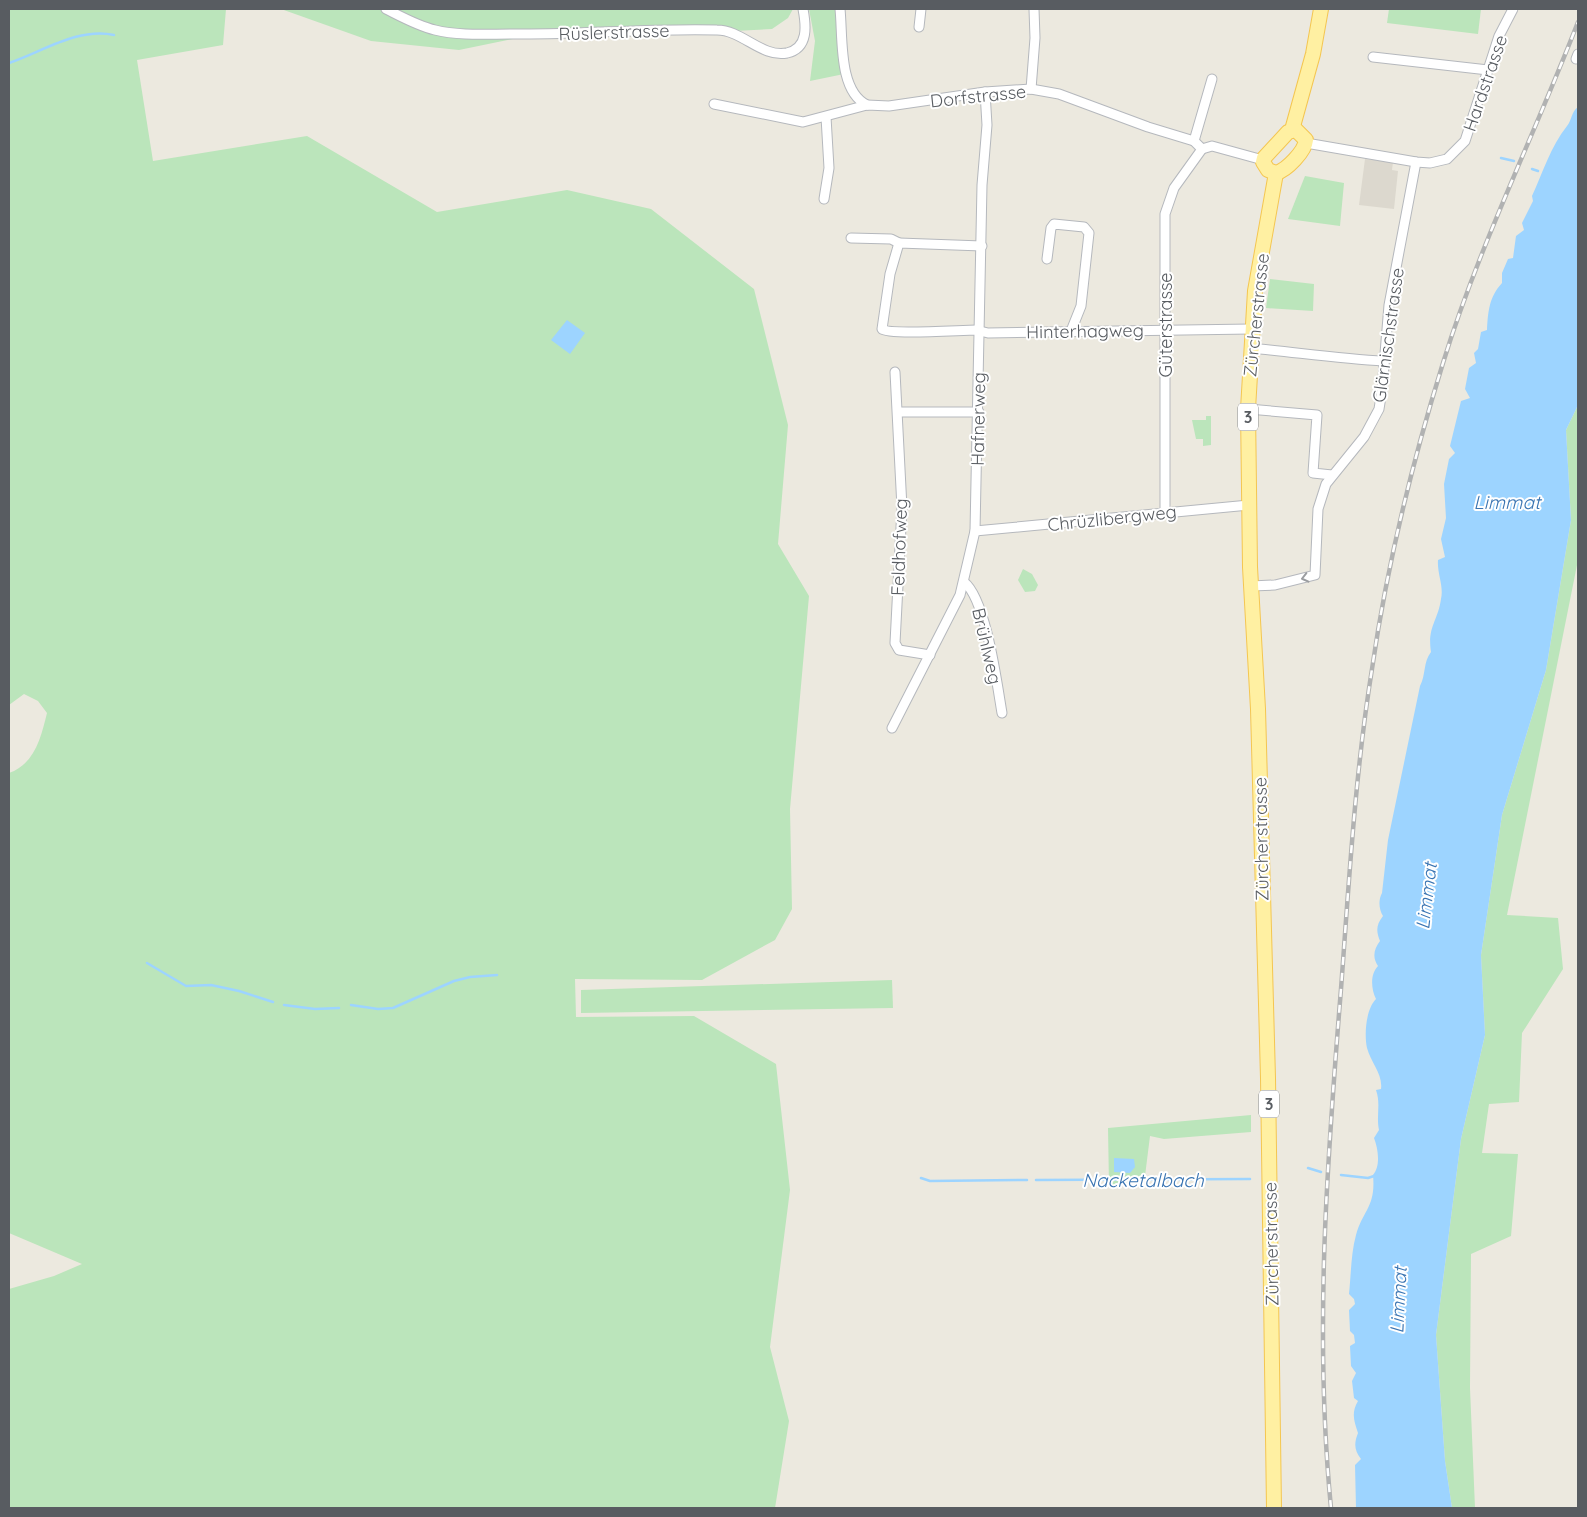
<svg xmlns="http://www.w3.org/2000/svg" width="1587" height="1517" viewBox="0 0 1587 1517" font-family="Quicksand,sans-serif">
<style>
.education{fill:#dcd8ce}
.green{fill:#bbe5bb}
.water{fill:#9dd4ff}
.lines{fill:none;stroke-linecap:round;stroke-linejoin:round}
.stream{stroke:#9dd4ff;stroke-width:2.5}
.minor-casing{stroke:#b5b8bd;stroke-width:11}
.primary-casing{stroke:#f4c651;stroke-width:16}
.minor{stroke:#fff;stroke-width:9}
.primary{stroke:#fff0a2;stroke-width:14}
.rail-casing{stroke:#b1b2b2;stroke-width:4.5}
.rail{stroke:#fff;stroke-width:2.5;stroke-dasharray:8;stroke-linecap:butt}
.oneway{stroke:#9b9da0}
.labels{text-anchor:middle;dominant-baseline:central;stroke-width:4;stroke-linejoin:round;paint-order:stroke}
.shield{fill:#fff;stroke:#8a8d90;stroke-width:1}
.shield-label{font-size:16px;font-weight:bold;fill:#585c61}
.street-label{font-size:18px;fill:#585c61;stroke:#fff}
.water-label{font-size:19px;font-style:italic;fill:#3974b2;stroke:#fff}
</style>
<rect width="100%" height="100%" fill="#ece9df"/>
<!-- education -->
<polygon class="education" points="1365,159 1393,162 1392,170 1398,171 1394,209 1359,205"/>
<!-- green -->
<g class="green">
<path d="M 9,9 L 226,9 L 223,45 L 137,60 L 153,161 L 307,136 L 437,212 L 567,190 L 651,209 L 754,289 L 788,425 L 778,544 L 809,596 L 790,809 L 792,909 L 775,940 L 702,980 L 575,979 L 576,1017 L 694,1016 L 776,1064 L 790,1190 L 770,1347 L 789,1421 L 775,1508 L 9,1508 L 9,1289 L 54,1276 L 82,1264 L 9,1233 L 9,773 C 35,764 41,737 47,713 L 38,701 L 24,694 L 9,705 Z"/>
<polygon points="281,9 793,9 788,18 772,29 693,33 552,31 459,50 371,41"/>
<polygon points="809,9 835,9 844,74 810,81 815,41"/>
<polygon points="1389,9 1481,9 1478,34 1387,23"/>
<polygon points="1305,176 1344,183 1340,226 1288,219"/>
<polygon points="1270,279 1314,284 1313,311 1266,308"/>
<polygon points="1578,405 1577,565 1507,915 1558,918 1563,969 1522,1033 1519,1102 1489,1104 1482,1153 1518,1154 1511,1236 1471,1254 1470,1388 1475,1508 1452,1508 1445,1461 1436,1335 1461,1139 1485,1035 1481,955 1502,815 1546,670 1571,520 1566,430"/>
<polygon points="1206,416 1211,416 1211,445 1203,446 1203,439 1196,439 1192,420 1206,420"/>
<polygon points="1023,569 1032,574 1038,585 1035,591 1025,592 1018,580"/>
<polygon points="892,980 893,1008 581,1013 581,990"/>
<polygon points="1251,1115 1251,1132 1164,1139 1150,1136 1144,1184 1109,1186 1108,1128"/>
</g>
<!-- water -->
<g class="water">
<path d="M 1578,107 L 1578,405 L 1566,430 L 1571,520 L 1546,670 L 1502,815 L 1481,955 L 1485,1035 L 1461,1139 L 1436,1335 L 1445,1461 L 1452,1508 L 1356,1508 L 1355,1465 L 1361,1459 C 1354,1450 1354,1443 1358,1433 C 1354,1421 1351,1413 1358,1401 L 1354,1398 L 1352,1381 L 1356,1373 L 1351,1366 L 1350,1346 L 1355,1343 L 1354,1335 L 1350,1331 L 1349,1310 L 1355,1304 L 1354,1299 L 1349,1294 C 1351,1275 1351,1253 1356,1235 C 1363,1210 1376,1207 1373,1175 C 1381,1166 1378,1148 1374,1138 L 1379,1130 C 1376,1116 1381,1104 1376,1090 L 1381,1089 C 1383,1074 1371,1063 1367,1048 C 1364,1034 1366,1009 1376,999 C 1371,989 1370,974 1378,966 C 1372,957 1374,949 1380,941 C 1376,931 1376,925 1383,916 C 1379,910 1378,900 1382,893 L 1388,840 L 1420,686 C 1426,675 1423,662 1431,652 C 1427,627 1438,621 1441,599 C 1444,586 1437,574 1438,560 L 1445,557 L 1441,539 L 1446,518 L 1444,484 L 1449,459 L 1455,453 L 1450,446 L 1461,401 L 1470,398 L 1465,389 L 1469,368 L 1476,363 L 1474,353 L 1478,349 L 1481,332 L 1487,330 C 1488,312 1489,297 1502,283 L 1502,273 L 1508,259 L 1513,258 L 1516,236 L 1524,230 L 1522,223 L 1533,201 L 1532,196 C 1543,172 1551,146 1567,126 C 1572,120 1571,112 1578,107 Z"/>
<polygon points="567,320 585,333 570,354 551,340"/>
<polygon points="1114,1158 1134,1159 1135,1167 1130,1173 1114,1172"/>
</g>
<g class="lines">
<!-- stream -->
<g class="stream">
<path d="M 9,63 C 42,52 78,27 114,35"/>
<polyline points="1501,158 1514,161"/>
<polyline points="1532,169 1538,171"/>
<polyline points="147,963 186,986 211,985 239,991 273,1002"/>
<polyline points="284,1005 315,1009 339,1008"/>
<polyline points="351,1005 378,1009 393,1008 454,981 470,977 497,975"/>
<polyline points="1308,1168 1321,1172"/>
<polyline points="1341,1175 1368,1178 1374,1176"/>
<polyline points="921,1178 930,1181 1027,1180"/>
<polyline points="1036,1180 1250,1179"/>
</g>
<!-- minor casing -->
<g class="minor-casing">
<g id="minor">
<path d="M 386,9 C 402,17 418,26 435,30 C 459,36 487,34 511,34 C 580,35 648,28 717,30 C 742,30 762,58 787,53 C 809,48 806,25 803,9"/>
<path d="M 840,9 C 843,37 838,91 867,105"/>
<polyline points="919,27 921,9"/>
<polyline points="1373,57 1488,70"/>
<polyline points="1576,59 1578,54"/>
<polyline points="1031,89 1035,38 1034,9"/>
<polyline points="714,104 803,122 867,105 889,106 985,92 1031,89 1059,94 1148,127 1194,141 1202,149 1212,146 1263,160"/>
<polyline points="1194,141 1212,79"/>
<polyline points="1306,143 1416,162 1430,163 1447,159 1465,141 1499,36 1513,9"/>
<polyline points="824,199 829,168 826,117"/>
<polyline points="851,238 891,239 899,243"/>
<path d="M 982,246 L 899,243 L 890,274 L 882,329 C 889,335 961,330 976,330 L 988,333 L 1251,329"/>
<polyline points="1047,259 1051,228 1054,224 1084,227 1089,233 1081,306 1071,331"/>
<path d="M 1250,348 C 1295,352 1339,359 1384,361"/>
<polyline points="895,372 902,508 895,643 899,650 930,655"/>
<polyline points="1248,409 1317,415 1313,473 1332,475"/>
<polyline points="898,412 979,412"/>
<polyline points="1165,512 1165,214 1174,188 1202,149"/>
<polyline points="975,531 1249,505"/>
<path d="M 964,582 C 986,599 997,684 1002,713"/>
<polyline points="1251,586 1275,585 1315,575 1318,509 1326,484 1364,437 1379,409 1382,390 1389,305 1416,162"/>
<polyline points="892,728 960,595 975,531 982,185 987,125 985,92"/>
</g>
</g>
<!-- primary casing -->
<g class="primary-casing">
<g id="primary">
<polyline points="1292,130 1313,54 1321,9"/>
<path d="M 1296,130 L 1306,140 C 1305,151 1287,170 1276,173 L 1268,170 L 1263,162 L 1264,158 L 1288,132 Z"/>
<polyline points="1274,1508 1268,1078 1258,709 1250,567 1248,409 1255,291 1276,173"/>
</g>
</g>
<!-- minor -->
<use href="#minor" class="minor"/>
<!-- primary -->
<use href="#primary" class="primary"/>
<!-- rail casing -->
<g class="rail-casing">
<path id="rail" d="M 1331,1508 C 1314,1334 1327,1162 1341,989 C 1349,882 1355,774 1372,669 C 1387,565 1412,463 1443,363 C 1479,246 1534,136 1578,22"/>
</g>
<!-- rail -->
<use href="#rail" class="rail"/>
</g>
<!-- one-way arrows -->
<defs><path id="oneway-chevron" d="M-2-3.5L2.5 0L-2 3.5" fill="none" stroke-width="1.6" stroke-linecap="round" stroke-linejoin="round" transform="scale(1.25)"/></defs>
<use class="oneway" href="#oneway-chevron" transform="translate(1305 578) rotate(166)"/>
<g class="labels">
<!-- shield labels -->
<g class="shield">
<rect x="1238" y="403.5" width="20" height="27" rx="4"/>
<rect x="1259" y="1090.5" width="20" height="27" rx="4"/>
</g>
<g class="shield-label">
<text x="1248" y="417">3</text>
<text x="1269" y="1104">3</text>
</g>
<!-- street labels -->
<g class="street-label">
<text transform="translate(614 32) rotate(-2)">Rüslerstrasse</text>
<text transform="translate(1485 83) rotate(-71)">Hardstrasse</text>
<text transform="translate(978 96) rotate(-6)">Dorfstrasse</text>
<text transform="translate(1256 315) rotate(-84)">Zürcherstrasse</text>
<text transform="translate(1165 325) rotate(-90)">Güterstrasse</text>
<text transform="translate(1085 331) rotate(-1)">Hinterhagweg</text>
<text transform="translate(1388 335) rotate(-82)">Glärnischstrasse</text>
<text transform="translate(978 419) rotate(-89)">Hafnerweg</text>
<text transform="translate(1112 518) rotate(-6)">Chrüzlibergweg</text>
<text transform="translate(899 547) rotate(-88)">Feldhofweg</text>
<text transform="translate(987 646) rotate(77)">Brühlweg</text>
<text transform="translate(1261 839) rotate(-91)">Zürcherstrasse</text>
<text transform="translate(1271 1244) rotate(-91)">Zürcherstrasse</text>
</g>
<!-- water labels -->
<g class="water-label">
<text x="1507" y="502">Limmat</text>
<text transform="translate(1426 896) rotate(-83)">Limmat</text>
<text x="1143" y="1180">Nacketalbach</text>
<text transform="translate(1398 1300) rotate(-87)">Limmat</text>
</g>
</g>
<!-- border -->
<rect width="1587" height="1517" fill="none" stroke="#585c61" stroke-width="20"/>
</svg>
